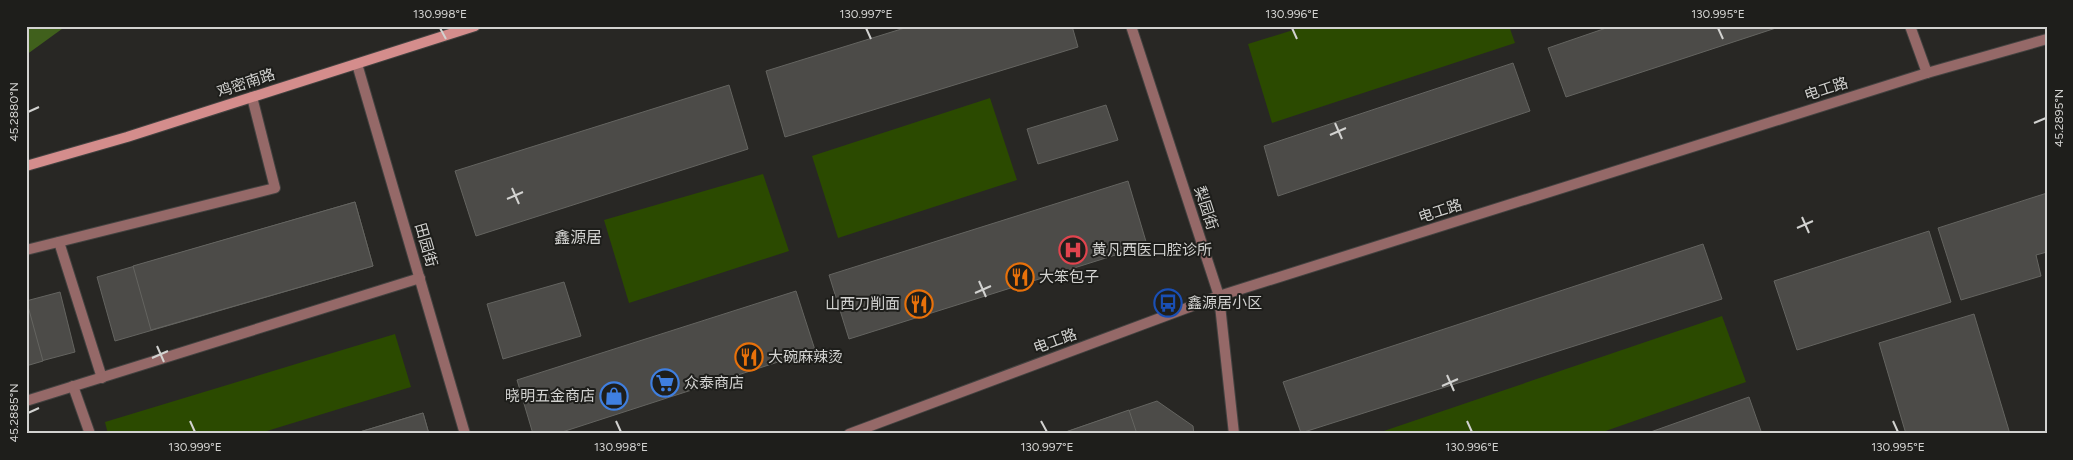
<svg xmlns="http://www.w3.org/2000/svg" width="2073" height="460" viewBox="0 0 2073 460" font-family="Figtree,'Noto Sans SC',sans-serif">
<style>
.green{fill:#2b4a00}
.forest{fill:#40601c}
.building{fill:#4c4b48;stroke:#646460}
.lines{fill:none;stroke-linecap:round;stroke-linejoin:round}
.minor-casing{stroke:#434240;stroke-width:12}
.tertiary-casing{stroke:#434240;stroke-width:12}
.secondary-casing{stroke:#434240;stroke-width:12}
.minor{stroke:#956968;stroke-width:10}
.tertiary{stroke:#956968;stroke-width:10}
.secondary{stroke:#d48d8c;stroke-width:10}
.ticks{fill:none;stroke:#d2d2d0;stroke-width:2}
.labels{text-anchor:middle;dominant-baseline:central;stroke-width:4;stroke-linejoin:round;paint-order:stroke}
.street-label{font-size:15px;fill:#d2d2d0;stroke:#1e1e1b}
.poi-label{font-size:15px;fill:#d2d2d0;stroke:#1e1e1b;text-anchor:start}
.neighbourhood-label{font-size:16px;fill:#d2d2d0;stroke:#1e1e1b}
.neatline{fill:none;stroke:#d2d2d0;stroke-width:2}
.ticks-label{font-size:12px;text-anchor:middle;fill:#d2d2d0}
</style>
<rect width="100%" height="100%" fill="#282724"/>
<!-- green -->
<g class="green">
<polygon points="1306,26 1509,26 1515,43 1272,123 1248,44"/>
<polygon points="990,98 1017,180 838,238 812,156"/>
<polygon points="763,174 789,251 629,303 604,220"/>
<polygon points="1722,316 1746,382 1597,434 1375,434"/>
<polygon points="395,334 411,387 257,434 108,434 105,422"/>
</g>
<!-- forest -->
<polygon class="forest" points="26,26 66,26 26,55"/>
<!-- building -->
<g class="building">
<polygon points="911,26 1072,26 1078,47 785,137 766,71"/>
<polygon points="1612,26 1782,26 1566,97 1548,48"/>
<polygon points="1513,63 1530,111 1278,196 1264,146"/>
<polygon points="729,85 748,149 476,236 455,171"/>
<polygon points="1106,105 1118,140 1038,164 1027,129"/>
<polygon points="1128,181 1147,245 849,339 829,275"/>
<polygon points="2047,193 2047,252 2036,255 2041,276 1961,300 1938,228"/>
<polygon points="355,202 373,266 115,341 97,277"/>
<polygon points="355,202 373,266 151,330 133,266"/>
<polygon points="1929,231 1951,302 1797,350 1774,281"/>
<polygon points="1703,244 1722,299 1301,433 1283,382"/>
<polygon points="564,282 581,336 503,359 487,304"/>
<polygon points="796,291 815,350 556,434 533,434 517,380"/>
<polygon points="60,292 75,352 26,365 26,301"/>
<polygon points="26,299 43,361 26,366"/>
<polygon points="1974,314 2010,434 1906,434 1879,343"/>
<polygon points="1749,397 1762,434 1645,434"/>
<polygon points="1157,401 1193,426 1194,434 1060,434"/>
<polygon points="1129,410 1137,434 1060,434"/>
<polygon points="423,413 429,434 353,434"/>
<polygon points="423,413 429,434 353,434"/>
</g>
<g class="lines">
<!-- minor casing -->
<g class="minor-casing">
<g id="minor">
<polyline points="1131,26 1219,296 1234,434"/>
<polyline points="1910,26 1927,73"/>
<polyline points="357,64 465,434"/>
<polyline points="59,242 102,378"/>
<polyline points="26,250 275,188 252,97"/>
<polyline points="73,386 90,434"/>
<polyline points="26,401 420,278"/>
</g>
</g>
<!-- tertiary casing -->
<g class="tertiary-casing">
<polyline id="tertiary" points="849,434 1219,296 1927,73 2047,39"/>
</g>
<!-- secondary casing -->
<g class="secondary-casing">
<polyline id="secondary" points="26,166 127,137 475,26"/>
</g>
<!-- minor -->
<use href="#minor" class="minor"/>
<!-- tertiary -->
<use href="#tertiary" class="tertiary"/>
<!-- secondary -->
<use href="#secondary" class="secondary"/>
</g>
<!-- ticks -->
<path class="ticks" d="M 440,28 L 446,39M 866,28 L 871,39M 1292,28 L 1297,39M 1718,28 L 1723,39M 28,112 L 39,107M 1335,123 L 1342,139M 2034,123 L 2046,118M 1330,135 L 1346,128M 512,188 L 519,204M 507,199 L 523,192M 1802,217 L 1809,233M 1797,228 L 1813,221M 979,281 L 986,297M 975,293 L 991,286M 157,346 L 164,362M 152,358 L 168,351M 1447,375 L 1454,391M 1442,386 L 1458,379M 28,413 L 39,408M 190,421 L 195,432M 616,421 L 621,432M 1041,421 L 1047,432M 1467,421 L 1472,432M 1893,421 L 1898,432"/>
<!-- icons -->
<defs>
<g id="hospital-ring" transform="scale(1.4375)"><circle r="9.5" fill="#1e1e1b" stroke="#e0444e" stroke-width="1.5"/><path d="M-5-5h3v3.5h4V-5h3V5h-3V1.5h-4V5h-3Z" fill="#e0444e"/></g>
<g id="restaurant-ring" transform="scale(1.4375)"><circle r="9.5" fill="#1e1e1b" stroke="#e8710a" stroke-width="1.5"/><path d="M-5-6h1v4h1v-4h1v4h1v-4h1v5L-1.5 .5V6h-2V.5L-5-1ZM5-6V6H3V1.5H1.5Q1.5-4 5-6Z" fill="#e8710a"/></g>
<g id="bus-ring" transform="scale(1.4375)"><circle r="9.5" fill="#1e1e1b" stroke="#1a4fb4" stroke-width="1.5"/><path d="M-5-6H5V4H4V6H2V4H-2V6H-4V4H-5ZM-3.5-4V0h7V-4ZM-3.5 1.2v1.5H-2V1.2ZM2 1.2v1.5H3.5V1.2Z" fill="#1a4fb4"/></g>
<g id="supermarket-ring" transform="scale(1.4375)"><circle r="9.5" fill="#1e1e1b" stroke="#3f7fe0" stroke-width="1.5"/><path d="M-6-5.5h2.5l.6 2H6L4.5 2H-2.5L-4.4-4H-6ZM-1.5 3.2a1.3 1.3 0 1 0 .1 0ZM3 3.2a1.3 1.3 0 1 0 .1 0Z" fill="#3f7fe0"/></g>
<g id="shop-ring" transform="scale(1.4375)"><circle r="9.5" fill="#1e1e1b" stroke="#3f7fe0" stroke-width="1.5"/><path d="M-5-2.5h2.3a2.7 3.5 0 0 1 5.4 0H5L5.5 6h-11ZM-1.5-2.5h3a1.5 2.3 0 0 0-3 0Z" fill="#3f7fe0"/></g>
</defs>
<g fill-rule="evenodd">
<use href="#hospital-ring" x="1073" y="250"/>
<use href="#restaurant-ring" x="1020" y="277"/>
<use href="#bus-ring" x="1168" y="303"/>
<use href="#restaurant-ring" x="919" y="304"/>
<use href="#restaurant-ring" x="749" y="357"/>
<use href="#supermarket-ring" x="665" y="383"/>
<use href="#shop-ring" x="614" y="396"/>
</g>
<g class="labels">
<!-- street labels -->
<g class="street-label">
<text transform="translate(246 83) rotate(-18)">鸡密南路</text>
<text transform="translate(1826 89) rotate(-18)">电工路</text>
<text transform="translate(1206 208) rotate(72)">梨园街</text>
<text transform="translate(1440 211) rotate(-18)">电工路</text>
<text transform="translate(426 245) rotate(74)">田园街</text>
<text transform="translate(1055 341) rotate(-20)">电工路</text>
</g>
<!-- poi labels -->
<g class="poi-label">
<text x="1092" y="250">黄凡西医口腔诊所</text>
<text x="1039" y="277">大笨包子</text>
<text x="1187" y="303">鑫源居小区</text>
<text x="900" y="304" text-anchor="end">山西刀削面</text>
<text x="768" y="357">大碗麻辣烫</text>
<text x="684" y="383">众泰商店</text>
<text x="595" y="396" text-anchor="end">晓明五金商店</text>
</g>
<!-- neighbourhood labels -->
<g class="neighbourhood-label">
<text x="578" y="237">鑫源居</text>
</g>
</g>
<!-- border -->
<rect width="2073" height="460" fill="none" stroke="#1e1e1b" stroke-width="55"/>
<rect x="28" y="28" width="2018" height="404" class="neatline"/>
<g class="ticks-label">
<text x="440" y="18">130.998°E</text>
<text x="866" y="18">130.997°E</text>
<text x="1292" y="18">130.996°E</text>
<text x="1718" y="18">130.995°E</text>
<text transform="translate(14 112) rotate(-90)" y="4">45.2880°N</text>
<text transform="translate(2059 118) rotate(-90)" y="4">45.2895°N</text>
<text transform="translate(14 413) rotate(-90)" y="4">45.2885°N</text>
<text x="195" y="451">130.999°E</text>
<text x="621" y="451">130.998°E</text>
<text x="1047" y="451">130.997°E</text>
<text x="1472" y="451">130.996°E</text>
<text x="1898" y="451">130.995°E</text>
</g>
</svg>
